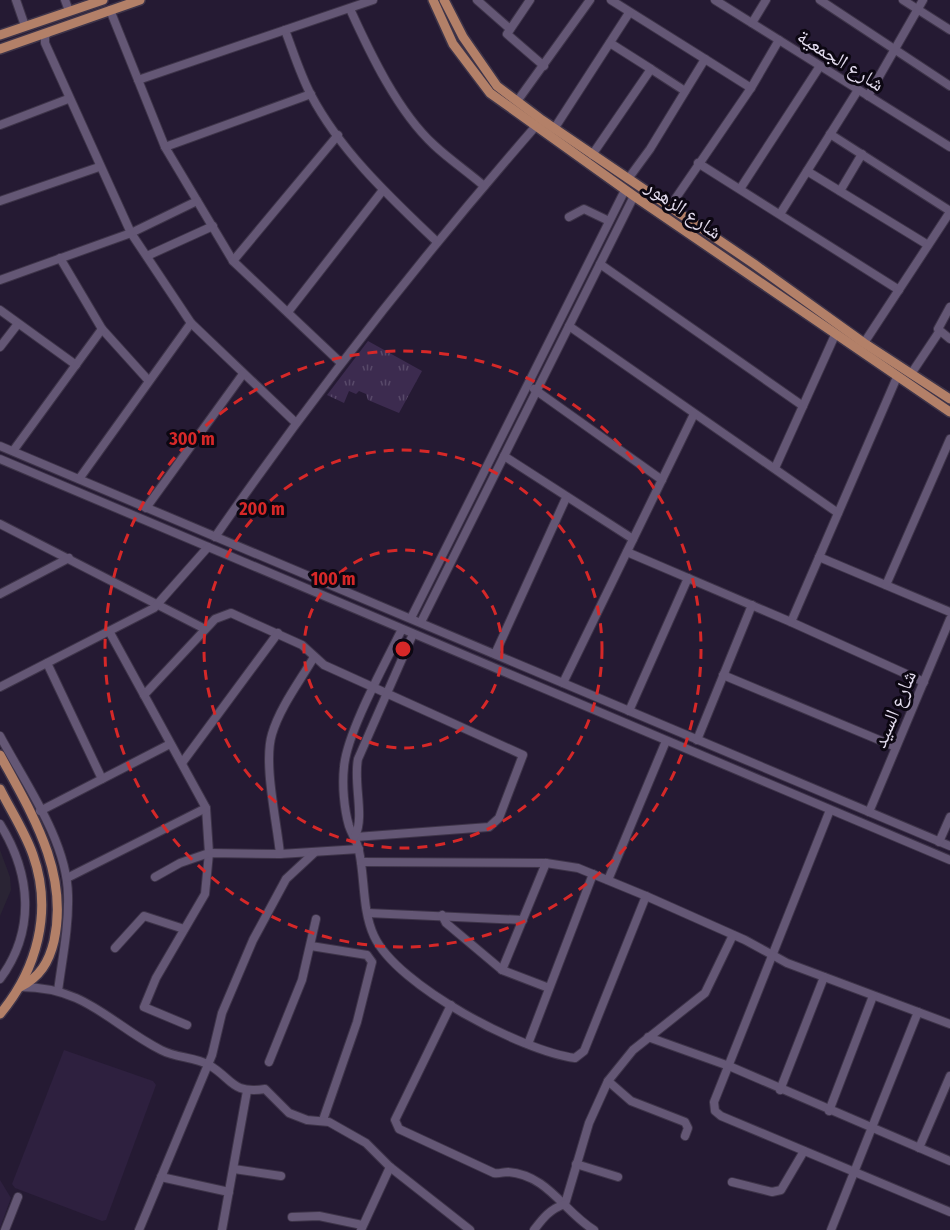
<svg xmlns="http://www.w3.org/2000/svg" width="950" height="1230" viewBox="0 0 950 1230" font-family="'Fira Sans Condensed','Noto Naskh Arabic',sans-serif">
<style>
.commercial{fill:#2a2434}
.built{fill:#2e203f}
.park{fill:url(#park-tufts)}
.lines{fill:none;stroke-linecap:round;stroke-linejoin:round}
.minor-casing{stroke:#3e3449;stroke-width:10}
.major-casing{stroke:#3e3449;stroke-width:12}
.minor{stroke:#645775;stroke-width:8}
.major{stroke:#b38068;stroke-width:9}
.ring{fill:none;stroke:#d62828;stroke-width:3;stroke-dasharray:10 8}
.labels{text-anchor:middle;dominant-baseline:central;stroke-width:6;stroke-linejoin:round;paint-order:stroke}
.street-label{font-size:20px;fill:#e3dcee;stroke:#0c0712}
.centre{fill:#d62828;stroke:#0c0712;stroke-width:3}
.ring-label{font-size:18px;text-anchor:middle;font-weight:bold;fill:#d62828;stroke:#0c0712;stroke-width:6;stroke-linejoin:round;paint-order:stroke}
</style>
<defs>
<pattern id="park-tufts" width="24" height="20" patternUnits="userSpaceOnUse" patternTransform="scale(1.5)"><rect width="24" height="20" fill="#3c2b4f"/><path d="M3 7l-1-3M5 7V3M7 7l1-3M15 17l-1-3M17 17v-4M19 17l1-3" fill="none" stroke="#584969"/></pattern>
</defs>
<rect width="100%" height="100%" fill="#251a33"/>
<!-- commercial -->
<polygon class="commercial" points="0,850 10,877 11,890 0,916"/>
<!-- built -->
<g class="built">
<polygon points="64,1050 153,1081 156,1085 106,1220 102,1221 15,1188 12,1184"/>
<polygon points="0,1180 11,1198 0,1228"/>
</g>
<!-- park -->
<polygon class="park" points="368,341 422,371 399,413 368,400 366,394 359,391 356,394 349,391 344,403 327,395"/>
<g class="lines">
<!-- minor casing -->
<g class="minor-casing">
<g id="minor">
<polyline points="16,0 25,26"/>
<polyline points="65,0 69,11"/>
<polyline points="477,0 510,29"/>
<polyline points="530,0 507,34 544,66"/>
<polyline points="611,0 705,59"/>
<polyline points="715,0 950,147"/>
<polyline points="820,0 950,86"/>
<polyline points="903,0 950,30"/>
<path d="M 350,9 C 370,53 398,112 434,145 C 450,160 468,172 484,186"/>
<polyline points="110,10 165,147 233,261 341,363"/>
<polyline points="752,23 766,0"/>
<path d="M 285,30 C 293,51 300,74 311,95 C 341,152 391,198 437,242"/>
<polyline points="49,32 45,36 45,43 131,233 191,323 296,423"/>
<polyline points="651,69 685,91"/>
<polyline points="138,80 373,0"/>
<polyline points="868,96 923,0"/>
<polyline points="518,100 590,0"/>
<polyline points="0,125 68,99"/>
<polyline points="554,129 629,13"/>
<polyline points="830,134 950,211"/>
<polyline points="165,147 311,94"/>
<polyline points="592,155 651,69 610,43"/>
<polyline points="698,163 899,290"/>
<polyline points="807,171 928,245"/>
<polyline points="628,179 650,149 705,59 751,88"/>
<polyline points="740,189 820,66"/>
<polyline points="840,191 862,154"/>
<polyline points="0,201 99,167"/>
<polyline points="669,208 751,88 779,40"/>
<polyline points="780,214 858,90"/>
<polyline points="569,217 584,209 609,221"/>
<polyline points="147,256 213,226"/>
<polyline points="60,258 102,329 148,380"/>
<polyline points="233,261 338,135"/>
<polyline points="600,264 803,406"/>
<polyline points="0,280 131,233 197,201"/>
<polyline points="950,307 938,329 950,339"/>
<polyline points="0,310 76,365"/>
<polyline points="288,312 383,190"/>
<polyline points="569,326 838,513"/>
<polyline points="864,343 950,212"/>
<polyline points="0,347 17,325"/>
<polyline points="911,374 939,332"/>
<polyline points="897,377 791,622 924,682"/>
<polyline points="534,389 662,480"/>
<polyline points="0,446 950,846"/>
<polyline points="13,451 102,329"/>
<polyline points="504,456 633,539"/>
<polyline points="0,459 950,860"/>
<polyline points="775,468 835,335"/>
<polyline points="79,479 191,323"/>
<polyline points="146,508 243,374"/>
<polyline points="0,524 205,629"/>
<path d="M 215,537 C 314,394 421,258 535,127"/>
<polyline points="627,552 791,622"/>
<polyline points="819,557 950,612"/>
<polyline points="886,585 950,439"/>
<polyline points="0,594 69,558"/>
<polyline points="411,618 625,190"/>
<polyline points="421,622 634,196"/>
<path d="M 402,629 C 385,664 347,732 344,767 C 342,785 344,809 349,826 C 352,835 357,841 359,851 C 365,878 362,910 374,936 C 397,986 522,1051 575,1058 L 584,1051 L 646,896"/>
<polyline points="109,631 206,808 209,853 205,894 156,978 144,1007 187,1025"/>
<polyline points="495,654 566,498"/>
<polyline points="47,663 102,779"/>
<polyline points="723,675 896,747"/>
<polyline points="563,683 694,414"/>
<polyline points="0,687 154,608 208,547"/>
<polyline points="144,695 215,619 231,613 302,645 324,665 523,755 499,818 489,827 356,837"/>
<polyline points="629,711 688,578"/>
<path d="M 0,736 C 25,783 67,841 68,895 C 69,927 62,960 58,991"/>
<polyline points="697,740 752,605"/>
<polyline points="182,763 278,633"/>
<polyline points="830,810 714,1102 715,1111 721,1116 950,1212"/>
<polyline points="40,811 170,744"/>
<polyline points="869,812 950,619"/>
<path d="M 0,824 C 31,874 36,930 0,979"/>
<path d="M 355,836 C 365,817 353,782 358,759 L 413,634"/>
<polyline points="939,842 950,817"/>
<path d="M 280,854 C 277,822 263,763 272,734 C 280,707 300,681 314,657"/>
<polyline points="361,862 546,863 578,868 646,896 745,940 787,963 950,1024"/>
<polyline points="155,877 180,863 209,853 280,854 359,849"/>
<polyline points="67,878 206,808"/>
<polyline points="608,880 666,741"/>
<polyline points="368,913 523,920"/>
<polyline points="442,915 446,923 502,970 549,988"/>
<polyline points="311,946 367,955 372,962 357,1022 323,1120"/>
<polyline points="115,948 144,916 184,929"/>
<polyline points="502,970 546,863"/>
<path d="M 21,987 C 86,987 110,1024 161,1050 C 176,1058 195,1057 209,1065 C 233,1079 231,1094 265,1089 L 289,1113 L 307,1120 L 329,1122 L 366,1143 L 390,1167 L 470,1230"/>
<path d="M 451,1005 L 395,1120 L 399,1129 L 494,1173 C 499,1174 503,1172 508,1172 C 548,1175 564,1212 594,1230"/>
<polyline points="648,1037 729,1066 950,1161"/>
<polyline points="528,1044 593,874"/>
<polyline points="269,1062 302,980 316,919"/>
<polyline points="608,1081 631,1101 685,1122 688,1128 685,1136"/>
<polyline points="780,1090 824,977"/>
<polyline points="829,1111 873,996"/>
<polyline points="919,1148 950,1076"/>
<polyline points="576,1164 618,1177"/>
<polyline points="234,1169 281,1176"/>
<polyline points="161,1177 229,1192"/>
<polyline points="732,1182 772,1192 781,1190 804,1151"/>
<polyline points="565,1204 589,1123 608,1081 633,1050 705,993 733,935"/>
<polyline points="292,1217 319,1216 362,1225"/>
<polyline points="5,1230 18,1197"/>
<polyline points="139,1230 212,1055 222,1013 253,940 286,879 314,853"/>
<polyline points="222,1230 247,1091"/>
<polyline points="361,1230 390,1167"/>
<path d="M 534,1230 C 543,1218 550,1209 565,1204"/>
<polyline points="831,1230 918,1012"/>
</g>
</g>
<!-- major casing -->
<g class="major-casing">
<g id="major">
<polyline points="433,0 453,44 490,93 634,196 950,412"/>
<polyline points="444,0 463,37 497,86 542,120 754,264 864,343 950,399"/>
<polyline points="0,35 103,0"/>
<polyline points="0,49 140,0"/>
<path d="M 0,755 C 32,814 69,872 54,941 C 49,962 40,977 20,987"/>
<path d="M 0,789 C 11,811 25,832 33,855 C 53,911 37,970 0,1014"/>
</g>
</g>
<!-- minor -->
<use href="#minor" class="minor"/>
<!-- major -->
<use href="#major" class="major"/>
</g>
<!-- distance rings -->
<g class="ring">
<circle cx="403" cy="649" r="99"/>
<circle cx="403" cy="649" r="199"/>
<circle cx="403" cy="649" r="298"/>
</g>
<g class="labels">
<!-- street labels -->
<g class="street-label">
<text transform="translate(841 60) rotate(32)">شارع الجمعية</text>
<text transform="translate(684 209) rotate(35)">شارع الزهور</text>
<text transform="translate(894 709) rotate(-67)">شارع السيد</text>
</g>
</g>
<circle cx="403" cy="649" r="9" class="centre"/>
<g class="ring-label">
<text x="192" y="445">300 m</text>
<text x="262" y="515">200 m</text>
<text x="333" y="585">100 m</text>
</g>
</svg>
